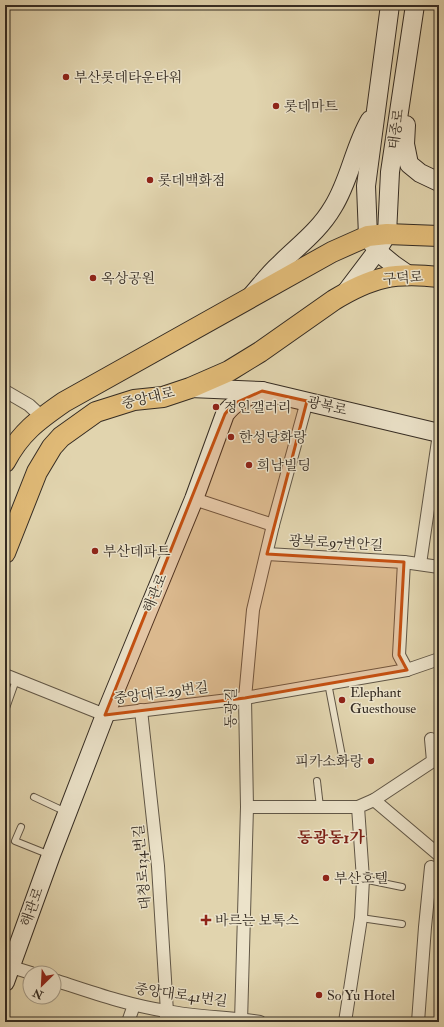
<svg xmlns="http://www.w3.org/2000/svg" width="444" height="1027" viewBox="0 0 444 1027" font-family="'IM FELL Double Pica','Noto Serif KR',serif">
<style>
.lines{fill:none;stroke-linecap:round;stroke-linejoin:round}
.service-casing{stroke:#605646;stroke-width:8}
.minor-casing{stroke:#605646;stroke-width:14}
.secondary-casing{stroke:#352c23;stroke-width:20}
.primary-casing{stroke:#352c23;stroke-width:22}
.service{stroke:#ece3ca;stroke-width:6}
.minor{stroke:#ece3ca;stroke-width:12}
.secondary{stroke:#ece3ca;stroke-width:18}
.primary{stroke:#e0ba77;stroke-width:20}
.marked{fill:#c45011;fill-opacity:0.2;stroke:#c45011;stroke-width:3;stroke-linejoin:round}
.poi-dot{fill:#8f2418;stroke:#ece3ca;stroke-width:1.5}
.labels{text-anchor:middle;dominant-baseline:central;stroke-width:3;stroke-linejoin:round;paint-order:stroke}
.poi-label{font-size:14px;fill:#352c23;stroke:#ece3ca;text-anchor:start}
.street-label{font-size:14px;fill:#352c23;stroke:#ece3ca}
.quarter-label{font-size:16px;font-weight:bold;fill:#7a1f14;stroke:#ece3ca}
</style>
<rect width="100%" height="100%" fill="#e1d4ae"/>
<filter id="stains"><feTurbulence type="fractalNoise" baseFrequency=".005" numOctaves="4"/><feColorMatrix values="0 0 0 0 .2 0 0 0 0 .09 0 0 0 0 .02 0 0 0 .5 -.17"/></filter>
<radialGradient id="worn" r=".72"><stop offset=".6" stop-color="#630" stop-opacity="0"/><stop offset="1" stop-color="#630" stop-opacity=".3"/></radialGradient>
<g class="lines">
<!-- service casing -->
<g class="service-casing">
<g id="service">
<polyline points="328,683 342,756"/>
<polyline points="5,711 16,680"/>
<polyline points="317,781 320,807"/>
<polyline points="34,797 66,812"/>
<polyline points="21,827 15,841 50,855"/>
<polyline points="363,879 402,887"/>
<polyline points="361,918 402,924"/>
</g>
</g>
<!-- minor casing -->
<g class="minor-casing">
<g id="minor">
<polyline points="5,391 29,405 42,417"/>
<polyline points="194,499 273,525"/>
<polyline points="267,554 404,562 439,567"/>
<polyline points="404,562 399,655 407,670"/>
<polyline points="420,564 439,434"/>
<polyline points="5,675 105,715 245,698 407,670 439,659"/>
<polyline points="141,710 158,866 167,1012 165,1022"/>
<polyline points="374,800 439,855"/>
<polyline points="247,807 358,807"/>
<polyline points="5,965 31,973"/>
<path d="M 54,980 C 91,992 127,1005 166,1011 C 197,1017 228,1017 260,1022"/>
<polyline points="128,1022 134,1005"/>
<polyline points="241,1022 247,807 245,698 253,610 273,525 307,401"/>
<polyline points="345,1022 361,918 363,879 358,807 374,800 433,761 431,739"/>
<polyline points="418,1022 425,927 431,867"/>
</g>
</g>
<!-- secondary casing -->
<g class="secondary-casing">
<g id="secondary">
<polyline points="390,5 366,186 368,236 377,251 394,265 407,274"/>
<polyline points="406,125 405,144 409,164 420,173 439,182"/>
<polyline points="346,292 377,251 387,234 390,172 415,5"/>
<path d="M 252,295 C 261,285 269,274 279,265 C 298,246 319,231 333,207 C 350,180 354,147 370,120"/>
<polyline points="190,388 262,391 439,433"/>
<path d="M 5,982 L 51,855 L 105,715 L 194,499 L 225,414 C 236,400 246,397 262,391"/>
</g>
</g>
<!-- primary casing -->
<g class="primary-casing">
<g id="primary">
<path d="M 5,462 C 20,433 38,420 64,402 L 332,252 L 368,236 L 387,234 L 439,236"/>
<path d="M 5,553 L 37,472 L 52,447 L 61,437 L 96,412 L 134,400 L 163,397 L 190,388 L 229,371 L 260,352 L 334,300 C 372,277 394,272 439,277"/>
</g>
</g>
<!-- service -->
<use href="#service" class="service"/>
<!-- minor -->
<use href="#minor" class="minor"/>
<!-- secondary -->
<use href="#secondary" class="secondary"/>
<!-- primary -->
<use href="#primary" class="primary"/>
</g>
<!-- marked area -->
<path class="marked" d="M 262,391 L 307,401 L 267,554 L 404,562 L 399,655 L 407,670 L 245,698 L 105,715 L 225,414 L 233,404 Z"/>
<!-- markers -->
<g class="poi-dot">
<circle cx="66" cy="77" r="4"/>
<circle cx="276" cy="106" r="4"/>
<circle cx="150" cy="180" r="4"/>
<circle cx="93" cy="278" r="4"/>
<circle cx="216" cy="407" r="4"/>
<circle cx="231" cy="437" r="4"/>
<circle cx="249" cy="465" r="4"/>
<circle cx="95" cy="551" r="4"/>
<circle cx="342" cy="700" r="4"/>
<circle cx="371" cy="761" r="4"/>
<circle cx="326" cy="878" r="4"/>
<path d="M204 914h4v4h4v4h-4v4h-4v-4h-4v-4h4z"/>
<circle cx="319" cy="995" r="4"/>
</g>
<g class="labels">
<!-- poi labels -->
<g class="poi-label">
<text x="74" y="77">부산롯데타운타워</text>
<text x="284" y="106">롯데마트</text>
<text x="158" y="180">롯데백화점</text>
<text x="101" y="278">옥상공원</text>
<text x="224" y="407">정인갤러리</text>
<text x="239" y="437">한성당화랑</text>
<text x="257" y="465">희남빌딩</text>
<text x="103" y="551">부산데파트</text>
<text x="350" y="692">Elephant<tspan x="350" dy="16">Guesthouse</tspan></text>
<text x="363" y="761" text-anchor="end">피카소화랑</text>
<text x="334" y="878">부산호텔</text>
<text x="215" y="920">바르는 보톡스</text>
<text x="327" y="995">So Yu Hotel</text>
</g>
<!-- street labels -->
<g class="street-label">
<text transform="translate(396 129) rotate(-82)">태종로</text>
<text transform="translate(403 278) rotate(-4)">구덕로</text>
<text transform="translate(148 398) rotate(-13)">중앙대로</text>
<text transform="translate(327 406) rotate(13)">광복로</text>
<text transform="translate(336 543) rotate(3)">광복로97번안길</text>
<text transform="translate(155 593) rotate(-68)">해관로</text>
<text transform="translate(161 693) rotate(-7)">중앙대로29번길</text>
<text transform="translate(231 708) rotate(-89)">동광길</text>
<text transform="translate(142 867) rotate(-95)">대청로134번길</text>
<text transform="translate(32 907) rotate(-70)">해관로</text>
<text transform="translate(181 995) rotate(8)">중앙대로41번길</text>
</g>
<!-- quarter labels -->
<g class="quarter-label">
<text x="331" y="838">동광동1가</text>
</g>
</g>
<!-- margin -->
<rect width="444" height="1027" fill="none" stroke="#e1d4ae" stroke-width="20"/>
<rect x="6" y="6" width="432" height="1015" fill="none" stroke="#352c23" stroke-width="2"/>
<rect x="10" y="10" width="424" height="1007" fill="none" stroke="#352c23"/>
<!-- north arrow -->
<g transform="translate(42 985) rotate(204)"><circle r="19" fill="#ece3ca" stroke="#a39a87"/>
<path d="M0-3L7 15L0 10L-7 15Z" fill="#8f2418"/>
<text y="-6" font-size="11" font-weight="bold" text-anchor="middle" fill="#352c23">N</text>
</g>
<rect width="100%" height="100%" filter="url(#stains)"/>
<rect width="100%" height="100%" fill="url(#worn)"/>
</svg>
